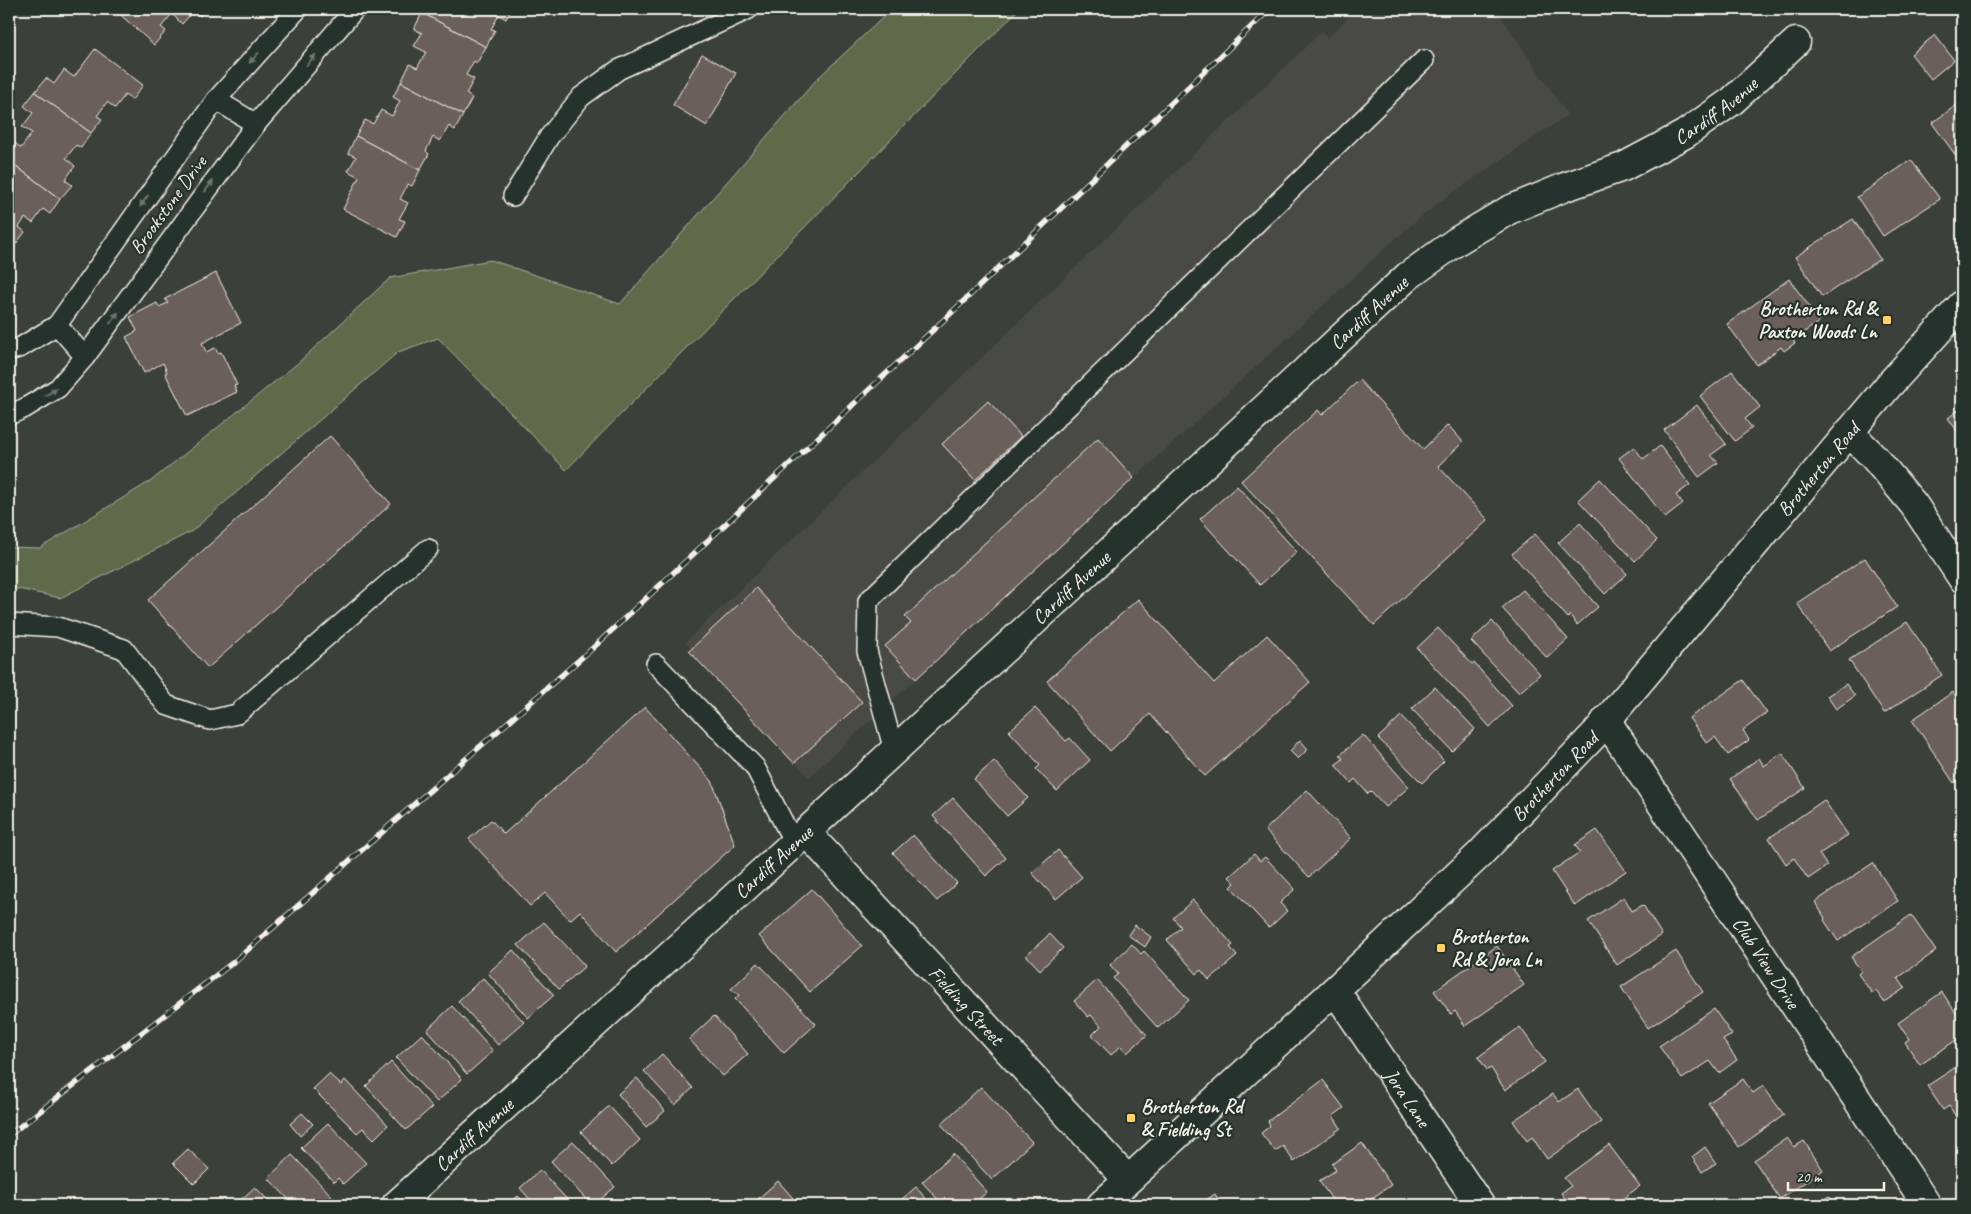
<svg xmlns="http://www.w3.org/2000/svg" width="1971" height="1214" viewBox="0 0 1971 1214" font-family="Caveat,sans-serif">
<style>
.built{fill:#494944}
.green{fill:#5e6a4b;stroke:#a9ae9a}
.building{fill:#6b5f5a;stroke:#f4f1e8}
.lines{fill:none;stroke-linecap:round;stroke-linejoin:round}
.lane-casing{stroke:#f4f1e8;stroke-width:22}
.street-casing{stroke:#f4f1e8;stroke-width:31}
.secondary-casing{stroke:#f4f1e8;stroke-width:31}
.lane{stroke:#26332d;stroke-width:19}
.street{stroke:#26332d;stroke-width:28}
.secondary{stroke:#26332d;stroke-width:28}
.rail-casing{stroke:#f4f1e8;stroke-width:5.5}
.rail{stroke:#26332d;stroke-width:4;stroke-dasharray:11;stroke-linecap:butt}
.oneway{fill:#6e766e}
.poi-dot{fill:#ffd166;stroke:#26332d;stroke-width:2}
.labels{text-anchor:middle;dominant-baseline:central;stroke-width:4.5;stroke-linejoin:round;paint-order:stroke}
.street-label{font-size:20px;fill:#f4f1e8;stroke:#26332d}
.poi-label{font-size:20px;font-weight:bold;fill:#f4f1e8;stroke:#26332d;text-anchor:start}
</style>
<rect width="100%" height="100%" fill="#3b403a"/>
<filter id="ink" filterUnits="userSpaceOnUse"><feTurbulence type="fractalNoise" baseFrequency=".02" numOctaves="2"/><feDisplacementMap in="SourceGraphic" scale="10" xChannelSelector="R" yChannelSelector="G"/><feConvolveMatrix kernelMatrix="1 2 1 2 8 2 1 2 1" color-interpolation-filters="sRGB"/></filter>
<g filter="url(#ink)">
<!-- built -->
<polygon class="built" points="1357,9 1496,9 1568,115 1438,203 1403,232 809,777 685,642 1322,31 1327,38"/>
<!-- green -->
<polygon class="green" points="892,9 1019,9 566,470 438,338 398,352 192,531 60,598 9,587 9,547 40,548 151,481 298,363 390,278 491,260 620,304 817,79"/>
<!-- building -->
<g class="building">
<polygon points="114,9 207,9 200,16 194,10 182,24 172,14 161,27 166,31 154,45"/>
<polygon points="425,9 511,9 506,19 499,15 491,29 495,30 486,47 422,13"/>
<polygon points="422,13 486,47 477,63 474,61 466,75 474,79 466,94 472,98 463,115 401,82 410,64 417,68 426,52 414,46 422,33 414,29"/>
<polygon points="1935,35 1954,60 1931,79 1911,54"/>
<polygon points="95,49 143,85 132,100 125,95 115,108 107,102 97,116 102,119 91,133 35,92 46,78 54,84 64,70 74,77"/>
<polygon points="702,54 736,73 707,126 673,105"/>
<polygon points="401,82 463,115 455,130 449,126 440,141 433,137 426,151 429,154 420,170 356,136 365,120 373,124 381,110 392,116 400,101 393,97"/>
<polygon points="35,92 91,133 81,148 76,145 66,158 75,166 65,180 72,185 60,199 9,161 9,152 15,143 21,148 32,133 22,127 33,113 24,106"/>
<polygon points="1962,101 1962,164 1932,123"/>
<polygon points="356,136 420,170 412,186 408,184 400,199 408,203 399,219 405,221 397,237 343,209 359,177 348,171 356,157 348,153"/>
<polygon points="1911,160 1940,199 1883,236 1857,197"/>
<polygon points="9,161 60,199 50,214 43,209 33,223 25,218 19,227 25,232 12,249 9,247"/>
<polygon points="1853,219 1880,259 1822,297 1795,257"/>
<polygon points="216,273 241,323 202,343 206,352 215,348 218,353 221,352 237,385 234,386 237,392 187,416 165,373 167,372 163,363 144,373 126,337 137,331 130,317 157,303 159,307 168,303 165,299"/>
<polygon points="1789,279 1820,321 1793,340 1795,343 1784,351 1781,347 1757,365 1727,324"/>
<polygon points="1732,371 1760,407 1745,419 1752,428 1735,441 1700,396"/>
<polygon points="1359,380 1423,449 1448,425 1463,442 1438,466 1488,520 1374,625 1241,481 1318,410 1322,415"/>
<polygon points="988,401 1021,436 975,480 942,444"/>
<polygon points="1697,405 1726,444 1711,455 1718,463 1699,477 1664,430"/>
<polygon points="1962,407 1962,438 1948,418"/>
<polygon points="330,436 391,504 208,668 148,600"/>
<polygon points="1098,438 1134,478 916,679 885,646 911,623 905,617"/>
<polygon points="1660,446 1690,485 1676,495 1683,504 1665,518 1619,458 1634,447 1643,459"/>
<polygon points="1600,479 1657,540 1635,561 1578,500"/>
<polygon points="1237,486 1297,552 1260,585 1200,519"/>
<polygon points="1580,523 1627,574 1605,594 1558,543"/>
<polygon points="1535,534 1598,607 1577,625 1570,615 1568,618 1512,554"/>
<polygon points="1865,558 1897,607 1829,651 1797,603"/>
<polygon points="756,588 862,702 794,763 689,651"/>
<polygon points="1523,590 1568,639 1547,658 1502,608"/>
<polygon points="1138,599 1214,683 1267,635 1310,682 1205,776 1150,714 1110,751 1047,681"/>
<polygon points="1492,621 1540,674 1519,693 1471,641"/>
<polygon points="1907,622 1942,675 1884,713 1849,660"/>
<polygon points="1438,628 1472,664 1474,663 1512,706 1490,727 1417,648"/>
<polygon points="1743,680 1767,713 1743,730 1749,740 1728,755 1715,737 1707,743 1689,718"/>
<polygon points="1846,684 1855,696 1836,709 1827,696"/>
<polygon points="1435,687 1475,729 1452,751 1412,709"/>
<polygon points="1953,692 1962,706 1962,777 1954,783 1912,720"/>
<polygon points="645,707 712,781 735,845 616,952 580,911 570,920 545,893 530,906 469,839 491,820 504,834"/>
<polygon points="1035,708 1066,741 1070,738 1090,760 1057,791 1036,769 1040,765 1009,731"/>
<polygon points="1401,716 1444,761 1422,783 1378,738"/>
<polygon points="1363,735 1409,787 1386,807 1371,791 1368,794 1355,779 1351,783 1335,765 1343,759 1340,755"/>
<polygon points="1300,740 1308,749 1298,759 1290,751"/>
<polygon points="1782,753 1805,788 1758,820 1730,779 1759,758 1764,766"/>
<polygon points="994,761 1028,798 1007,816 974,779"/>
<polygon points="1307,790 1351,838 1309,877 1265,830"/>
<polygon points="953,798 1006,858 986,876 933,816"/>
<polygon points="1824,800 1848,835 1819,854 1827,866 1808,879 1794,858 1786,864 1769,838"/>
<polygon points="1597,830 1626,871 1575,906 1552,871 1580,852 1575,845"/>
<polygon points="913,835 957,883 937,901 893,853"/>
<polygon points="1058,850 1082,877 1056,899 1032,873"/>
<polygon points="1254,854 1260,861 1265,857 1295,889 1280,903 1287,911 1269,928 1231,887 1235,883 1229,877"/>
<polygon points="1873,863 1898,901 1838,941 1824,920 1825,918 1815,902"/>
<polygon points="812,889 862,946 810,992 759,936"/>
<polygon points="1624,897 1632,911 1643,905 1662,935 1617,965 1588,921"/>
<polygon points="1193,900 1233,945 1230,947 1237,956 1209,980 1201,970 1197,974 1167,940 1181,927 1173,918"/>
<polygon points="1911,915 1936,951 1898,978 1905,988 1884,1002 1876,991 1872,993 1858,974 1861,971 1851,957"/>
<polygon points="544,922 585,966 559,989 518,945"/>
<polygon points="1135,925 1151,937 1145,947 1128,935"/>
<polygon points="1050,934 1063,948 1040,970 1026,955"/>
<polygon points="1132,944 1141,954 1144,951 1189,1000 1158,1028 1113,978 1118,974 1110,965"/>
<polygon points="1497,946 1524,985 1465,1026 1455,1011 1451,1014 1434,991"/>
<polygon points="513,950 554,995 528,1018 488,973"/>
<polygon points="1676,951 1703,992 1648,1028 1621,987"/>
<polygon points="758,963 816,1024 784,1053 735,999 739,995 731,989"/>
<polygon points="483,978 524,1022 498,1045 458,1001"/>
<polygon points="1097,980 1147,1035 1127,1053 1121,1046 1111,1055 1092,1035 1101,1026 1091,1015 1088,1017 1074,1001"/>
<polygon points="1942,992 1962,1022 1962,1036 1920,1065 1905,1042 1909,1039 1898,1023"/>
<polygon points="452,1006 493,1051 467,1074 427,1030"/>
<polygon points="1714,1009 1732,1035 1723,1040 1737,1060 1719,1073 1710,1061 1682,1079 1659,1046"/>
<polygon points="714,1016 748,1054 723,1076 689,1039"/>
<polygon points="1520,1027 1545,1062 1505,1090 1491,1068 1487,1070 1478,1057"/>
<polygon points="422,1034 462,1079 437,1102 396,1058"/>
<polygon points="662,1054 693,1088 675,1105 644,1071"/>
<polygon points="391,1062 432,1107 406,1130 366,1086"/>
<polygon points="1962,1063 1962,1126 1949,1106 1943,1110 1927,1086"/>
<polygon points="329,1074 341,1085 345,1080 388,1125 374,1139 363,1128 357,1133 313,1089"/>
<polygon points="637,1078 665,1111 646,1127 618,1094"/>
<polygon points="1743,1079 1753,1093 1763,1086 1784,1115 1739,1147 1708,1103"/>
<polygon points="1323,1080 1344,1108 1333,1116 1341,1128 1294,1162 1283,1146 1275,1151 1261,1133 1270,1126 1268,1121"/>
<polygon points="981,1087 1032,1142 992,1180 941,1124"/>
<polygon points="1578,1089 1601,1122 1547,1159 1532,1137 1527,1141 1513,1121 1553,1094 1559,1102"/>
<polygon points="609,1106 640,1140 612,1166 581,1132"/>
<polygon points="302,1113 313,1124 300,1136 290,1124"/>
<polygon points="328,1123 366,1163 343,1184 338,1178 334,1182 301,1148"/>
<polygon points="1787,1138 1794,1147 1804,1141 1823,1170 1780,1199 1754,1160"/>
<polygon points="573,1141 615,1187 594,1205 591,1205 551,1161"/>
<polygon points="1362,1143 1391,1185 1362,1205 1336,1205 1319,1181 1336,1170 1332,1164"/>
<polygon points="1609,1145 1640,1186 1614,1205 1570,1205 1561,1193 1571,1186 1564,1178"/>
<polygon points="1705,1147 1716,1163 1702,1172 1692,1157"/>
<polygon points="188,1149 209,1169 194,1184 173,1163"/>
<polygon points="953,1154 987,1192 972,1205 943,1205 922,1182"/>
<polygon points="292,1155 332,1196 323,1205 294,1205 268,1178"/>
<polygon points="540,1170 572,1205 535,1205 520,1188"/>
<polygon points="778,1181 799,1205 751,1205"/>
<polygon points="255,1187 273,1205 235,1205"/>
<polygon points="916,1187 931,1205 895,1205"/>
<polygon points="1215,1194 1222,1205 1199,1205"/>
<polygon points="518,1196 527,1205 505,1205 508,1202 509,1204"/>
<polygon points="1829,1196 1835,1205 1815,1205"/>
</g>
<g class="lines">
<!-- lane casing -->
<g class="lane-casing">
<g id="lane">
<polyline points="216,100 256,124"/>
<polyline points="513,196 549,137 581,97 618,70 749,9"/>
<polyline points="57,325 85,357"/>
<polyline points="9,351 21,347 57,325 216,100 298,9"/>
<polyline points="9,415 25,408 58,388 85,357 256,124 355,9"/>
<polyline points="9,624 58,627 124,649 166,705 210,720 237,714 428,549"/>
<polyline points="656,664 755,767 794,843"/>
<polyline points="894,751 867,651 868,601 1424,60"/>
</g>
</g>
<!-- street casing -->
<g class="street-casing">
<g id="street">
<polyline points="1849,432 1874,457 1914,505 1962,578"/>
<path id="s1" d="M 1606,720 L 1927,1205"/>
<path id="s2" d="M 806,832 L 1127,1179"/>
<path id="s3" d="M 1335,990 L 1480,1205"/>
<path id="s4" d="M 396,1205 L 806,832 L 1408,276 L 1457,241 L 1509,210 L 1565,187 L 1623,167 L 1685,134 L 1732,101 L 1796,42"/>
</g>
</g>
<!-- secondary casing -->
<g class="secondary-casing">
<g id="secondary">
<path id="s5" d="M 1101,1205 L 1335,990 L 1479,855 L 1596,733 L 1889,385 L 1962,305"/>
</g>
</g>
<!-- lane -->
<use href="#lane" class="lane"/>
<!-- street -->
<use href="#street" class="street"/>
<!-- secondary -->
<use href="#secondary" class="secondary"/>
<!-- rail casing -->
<g class="rail-casing">
<polyline id="rail" points="9,1135 236,960 595,646 948,316 1270,9"/>
</g>
<!-- rail -->
<use href="#rail" class="rail"/>
</g>
<!-- one-way arrows -->
<defs><path id="oneway-solid" d="M-6-.8H1V-3.2L6.5 0L1 3.2V.8H-6Z" transform="scale(1.25)"/></defs>
<g class="oneway">
<use href="#oneway-solid" transform="translate(254 58) rotate(132)"/>
<use href="#oneway-solid" transform="translate(311 60) rotate(-49)"/>
<use href="#oneway-solid" transform="translate(209 186) rotate(-54)"/>
<use href="#oneway-solid" transform="translate(144 201) rotate(125)"/>
<use href="#oneway-solid" transform="translate(114 318) rotate(-53)"/>
<use href="#oneway-solid" transform="translate(51 392) rotate(-33)"/>
</g>
</g>
<!-- markers -->
<g class="poi-dot">
<rect x="1882" y="315" width="10" height="10" rx="2.5"/>
<rect x="1436" y="943" width="10" height="10" rx="2.5"/>
<rect x="1126" y="1113" width="10" height="10" rx="2.5"/>
</g>
<g class="labels">
<!-- street labels -->
<g class="street-label">
<text stroke="none"><textPath href="#s4" startOffset="1725">Cardiff Avenue</textPath></text>
<text transform="translate(168 205) rotate(-54)">Brookstone Drive</text>
<text stroke="none"><textPath href="#s4" startOffset="1320">Cardiff Avenue</textPath></text>
<text stroke="none"><textPath href="#s5" startOffset="1029">Brotherton Road</textPath></text>
<text stroke="none"><textPath href="#s4" startOffset="915">Cardiff Avenue</textPath></text>
<text stroke="none"><textPath href="#s5" startOffset="624">Brotherton Road</textPath></text>
<text stroke="none"><textPath href="#s4" startOffset="510">Cardiff Avenue</textPath></text>
<text stroke="none"><textPath href="#s1" startOffset="291">Club View Drive</textPath></text>
<text stroke="none"><textPath href="#s2" startOffset="236">Fielding Street</textPath></text>
<text stroke="none"><textPath href="#s3" startOffset="130">Jora Lane</textPath></text>
<text stroke="none"><textPath href="#s4" startOffset="105">Cardiff Avenue</textPath></text>
</g>
<!-- poi labels -->
<g class="poi-label">
<text x="1877" y="308" text-anchor="end">Brotherton Rd &amp;<tspan x="1877" dy="23">Paxton Woods Ln</tspan></text>
<text x="1451" y="936">Brotherton<tspan x="1451" dy="23">Rd &amp; Jora Ln</tspan></text>
<text x="1141" y="1106">Brotherton Rd<tspan x="1141" dy="23">&amp; Fielding St</tspan></text>
</g>
</g>
<!-- margin -->
<rect width="1971" height="1214" fill="none" stroke="#26332d" stroke-width="30"/>
<rect x="15" y="15" width="1941" height="1184" fill="none" stroke="#f4f1e8" stroke-width="2" filter="url(#ink)"/>
<!-- scale -->
<path d="M1788 1182v8h96v-8" fill="none" stroke="#f4f1e8" stroke-width="2.5"/>
<text x="1796" y="1182" font-size="15" fill="#f4f1e8" stroke="#26332d" stroke-width="4" paint-order="stroke">20 m</text>
</svg>
